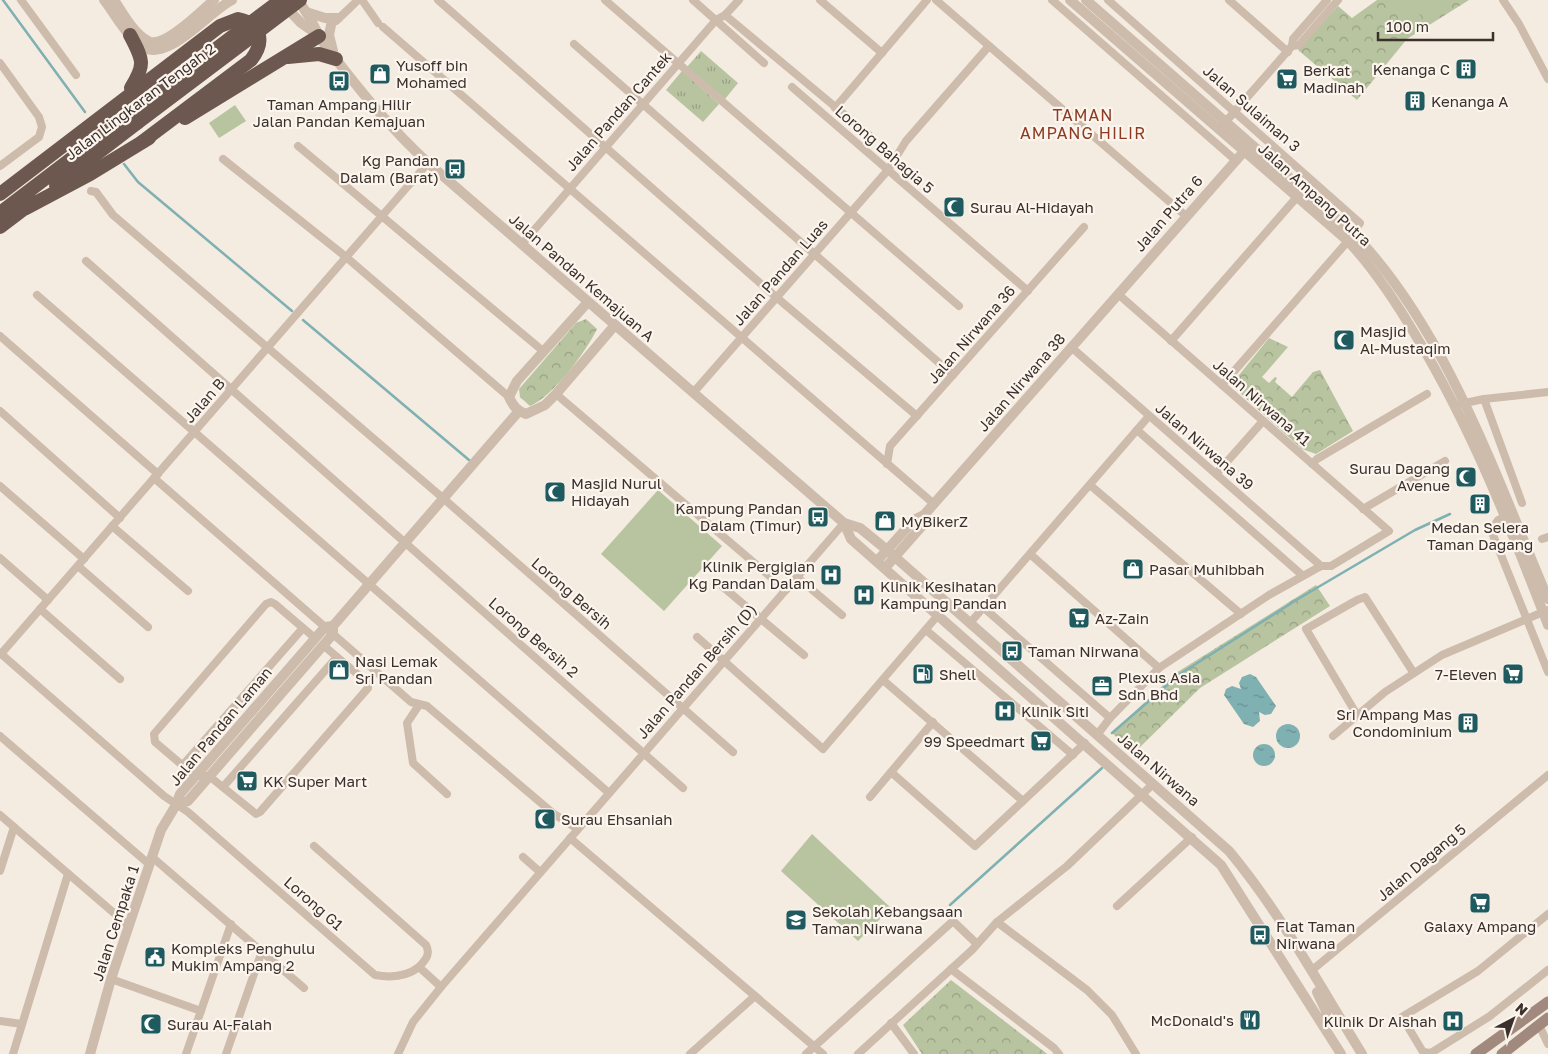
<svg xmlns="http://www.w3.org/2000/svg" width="1548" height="1054" viewBox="0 0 1548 1054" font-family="'Golos Text',sans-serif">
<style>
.grass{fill:url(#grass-tufts)}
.forest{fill:url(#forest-crowns)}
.garden{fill:#b8c4a0}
.water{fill:url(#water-ripples)}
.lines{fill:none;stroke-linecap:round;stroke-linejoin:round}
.stream{stroke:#7fb0b2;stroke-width:2.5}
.minor{stroke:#cdbbac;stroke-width:8}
.tertiary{stroke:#cdbbac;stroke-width:10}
.secondary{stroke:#a18a7d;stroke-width:11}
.trunk{stroke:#6c584f;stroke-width:14}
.trunk-bridge{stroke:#6c584f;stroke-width:14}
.labels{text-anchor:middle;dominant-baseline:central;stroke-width:4.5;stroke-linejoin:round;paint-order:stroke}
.poi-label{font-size:15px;fill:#3b302b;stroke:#fbf5ee;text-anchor:start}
.street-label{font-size:15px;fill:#3b302b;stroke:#fbf5ee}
.neighbourhood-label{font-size:16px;letter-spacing:1px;fill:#8c3b22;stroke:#fbf5ee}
</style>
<defs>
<pattern id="grass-tufts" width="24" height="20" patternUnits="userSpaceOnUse" patternTransform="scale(1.25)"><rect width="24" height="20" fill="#b8c4a0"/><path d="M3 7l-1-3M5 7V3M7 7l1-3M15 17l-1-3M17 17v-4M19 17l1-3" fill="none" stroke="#97a083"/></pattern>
<pattern id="forest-crowns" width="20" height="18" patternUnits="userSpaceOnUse" patternTransform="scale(1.25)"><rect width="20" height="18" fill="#b8c4a0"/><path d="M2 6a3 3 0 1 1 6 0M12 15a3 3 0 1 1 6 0" fill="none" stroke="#97a083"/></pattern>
<pattern id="water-ripples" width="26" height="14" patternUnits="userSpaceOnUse" patternTransform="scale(1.25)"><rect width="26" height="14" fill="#7fb0b2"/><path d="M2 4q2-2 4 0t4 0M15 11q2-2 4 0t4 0" fill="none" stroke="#699091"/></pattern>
</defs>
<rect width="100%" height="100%" fill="#f4ebe1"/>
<!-- grass -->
<g class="grass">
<polygon points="701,51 738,83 725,99 687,67"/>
<polygon points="682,71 719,104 703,122 666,90"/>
</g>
<!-- forest -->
<g class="forest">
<polygon points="1377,0 1469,0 1407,39 1357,100 1298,50 1338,6 1352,18"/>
<path d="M 586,319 L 597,329 C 586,352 553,396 530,406 L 520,397 L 519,389 L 576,323 Z"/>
<polygon points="1269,338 1288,347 1262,377 1269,383 1275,377 1277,378 1275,382 1292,397 1313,372 1320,370 1353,431 1316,454 1302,449 1231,385"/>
<polygon points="1316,585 1330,606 1200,688 1134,753 1112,733 1176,673"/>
<polygon points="951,980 1046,1053 1047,1054 922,1054 903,1025"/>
</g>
<!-- garden -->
<g class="garden">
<polygon points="1408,0 1422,18 1405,28 1393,9"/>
<polygon points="1420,0 1451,0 1428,14"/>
<polygon points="235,105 246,121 219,138 209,123"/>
<polygon points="658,490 722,546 664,611 601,554"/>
<polygon points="812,834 891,908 858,941 781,871"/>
</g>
<!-- water -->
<g class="water">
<polygon points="1250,674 1256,677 1276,706 1271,714 1265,715 1259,712 1260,721 1253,727 1244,724 1224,695 1226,689 1232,686 1241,689 1239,683 1242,677"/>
<circle cx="1288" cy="736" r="12"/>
<circle cx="1264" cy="755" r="11"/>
</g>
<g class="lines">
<!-- stream -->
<g class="stream">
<polyline points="3,0 85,112"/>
<polyline points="124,164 138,182 292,311"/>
<polyline points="303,320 469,460"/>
<polyline points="1112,733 1180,674 1298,599 1415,530 1450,514"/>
<polyline points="950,905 1102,768"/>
</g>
<!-- minor -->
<g class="minor">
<polyline points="21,0 76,75"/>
<polyline points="362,0 378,23"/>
<polyline points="438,0 776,297 917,416"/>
<polyline points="605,0 959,306"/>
<polyline points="693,0 764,63"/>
<polyline points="820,0 882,53"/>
<polyline points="936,0 1186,216"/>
<polyline points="1052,0 1233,158"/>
<polyline points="1108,0 1360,223 1348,241 1222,385"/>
<polyline points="1229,0 1288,52"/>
<polyline points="1503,0 1519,24 1548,79"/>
<polyline points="725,15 869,135"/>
<polyline points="336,21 358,0"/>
<polyline points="383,27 934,504"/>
<polyline points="574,44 953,375"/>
<polyline points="1292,46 1299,45 1338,0"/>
<polyline points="0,63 39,117 42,127 39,137 0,166"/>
<polyline points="792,87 1028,291"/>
<polyline points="835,108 927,0"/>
<polyline points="1222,126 1292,46 1293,39 1327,0"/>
<polyline points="298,146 543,351"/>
<polyline points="223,159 346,257 509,397"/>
<polyline points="91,191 96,192 113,215 444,499 733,752"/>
<polyline points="522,244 716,20 725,15 739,0"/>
<polyline points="86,261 683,788"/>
<polyline points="1118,294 1389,531 1331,566 1321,566"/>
<polyline points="37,295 609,793"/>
<polyline points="0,336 158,474"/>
<polyline points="1171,341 1297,197"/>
<polyline points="1071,347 1321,566"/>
<polyline points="693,393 888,170 906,141 989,46"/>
<polyline points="556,394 786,590"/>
<polyline points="1484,399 1522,503"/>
<polyline points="1460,404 1484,399 1548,392"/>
<polyline points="0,411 120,518"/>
<polyline points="1137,430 1302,575"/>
<polyline points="887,464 890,446 1084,227"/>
<polyline points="1312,464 1317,459 1427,394"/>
<polyline points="1216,474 1263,421"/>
<polyline points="154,478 411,702 427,706 554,814 578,829"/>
<polyline points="1090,485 1241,614"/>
<polyline points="0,486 84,559"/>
<polyline points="1363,509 1445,461"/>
<polyline points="1510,514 1498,520 1491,530 1548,672"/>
<polyline points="112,526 188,591"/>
<polyline points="1542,539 1548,537"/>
<polyline points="1030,554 1159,668"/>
<polyline points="0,558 48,600"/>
<polyline points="78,566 148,627"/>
<polyline points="797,577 842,615"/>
<polyline points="723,587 804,655"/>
<polyline points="984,608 1110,718"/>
<polyline points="40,609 120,679"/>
<polyline points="970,623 1149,416"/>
<polyline points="303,628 275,604 271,602 266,604 154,734 155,742 195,776 209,776 256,814 260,812 368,688 368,683 337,657"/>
<polyline points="926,630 1073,755"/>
<polyline points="697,637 823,749 939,614"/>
<path d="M 0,653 L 164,796 L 188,812 L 375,975 C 391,978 406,977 419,967 L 441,987"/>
<polyline points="1,654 428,163"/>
<polyline points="883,680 1023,801"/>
<polyline points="419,705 407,723 413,763 447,794"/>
<polyline points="1357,715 1306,629 1357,600 1365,597 1413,672"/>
<polyline points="1097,735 1110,718 1159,668 1269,595 1321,566"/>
<polyline points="0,736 150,865"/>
<polyline points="1333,736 1385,692 1442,655 1548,610"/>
<polyline points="183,765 303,628 315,638"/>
<polyline points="891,772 975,846 1085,743"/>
<polyline points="223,787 337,657 323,645"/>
<polyline points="870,797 933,722"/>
<polyline points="0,815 129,926"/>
<polyline points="570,838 823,1054"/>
<path d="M 314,846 L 426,945 C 431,955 425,960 419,967"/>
<polyline points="152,857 304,988"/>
<polyline points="523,857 540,872"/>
<polyline points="0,871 14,827"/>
<polyline points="1117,906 1192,837"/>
<polyline points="1548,914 1478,971 1402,1017 1423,1052 1431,1053 1490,1016 1548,970"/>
<polyline points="997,922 1087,990 1112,1015 1136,1054"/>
<polyline points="951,969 1054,1048 1059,1054"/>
<polyline points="1311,971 1548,775"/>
<polyline points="111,979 201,1011"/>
<polyline points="0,1021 22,1024"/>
<polyline points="891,1023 914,1054"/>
<polyline points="1539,1025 1548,1044"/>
<polyline points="13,1054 68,874"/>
<polyline points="186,1054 231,924"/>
<polyline points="226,1054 262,951"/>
<polyline points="398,1054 413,1022 441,987 844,523"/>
<polyline points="690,1054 755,996"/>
<polyline points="806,1054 953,921 977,944"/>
<polyline points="858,1054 972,950 997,922 1067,866 1153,784"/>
</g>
<!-- tertiary -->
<g class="tertiary">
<path d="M 104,0 C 115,14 126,35 140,46 C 167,65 209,11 232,0"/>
<path d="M 114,0 C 123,13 133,33 148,41 C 164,50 202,10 214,0"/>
<path d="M 296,0 C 310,12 314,30 325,45 C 357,87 389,127 428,163 L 844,523 L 860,528 L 887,550 L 1229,851 C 1280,912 1320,986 1362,1054"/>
<path d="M 1070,0 L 1348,241 C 1375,270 1396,302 1416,336 C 1471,427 1510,526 1548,625"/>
<path d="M 1086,0 L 1354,234 C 1447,331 1496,477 1548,599"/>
<polyline points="284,5 301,23 318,35"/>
<polyline points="306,12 325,18 338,18"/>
<polyline points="331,25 329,35 333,51"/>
<path d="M 588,302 L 517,381 L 509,397 C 513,406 517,411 526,414 L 545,405 L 556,394 L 615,325"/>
<polyline points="844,523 851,539 1221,865 1341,1054"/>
<polyline points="877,561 914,520 924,515 1247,148"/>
<polyline points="885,568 922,526 924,515"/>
<polyline points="176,805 188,801 333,634 333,626 519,411"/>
<polyline points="1317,992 1326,1011 1326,1017 1321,1021"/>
<polyline points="90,1054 111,979 161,830 176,805 180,794 325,627 333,626"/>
</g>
<!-- secondary -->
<g class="secondary">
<polyline points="1476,1054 1548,1002"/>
<polyline points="1502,1054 1548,1018"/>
</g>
<!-- trunk -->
<g class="trunk">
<path d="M 130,35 C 143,60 146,64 131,88"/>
<polyline points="288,57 319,54 336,59"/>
<polyline points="185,118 319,36"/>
<polyline points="56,185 137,123"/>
<path d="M 0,194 L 220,26 L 238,19 C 262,24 265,42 251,60 L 142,142"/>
<polyline points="26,208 90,174 149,138"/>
<polyline points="0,213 130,114"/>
<polyline points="0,227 33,202"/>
</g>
<!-- trunk-bridge -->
<g class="trunk-bridge">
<polyline points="130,114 281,0"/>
<polyline points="137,123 300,0"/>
</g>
</g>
<!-- icons -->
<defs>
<g id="building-square" transform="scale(1.125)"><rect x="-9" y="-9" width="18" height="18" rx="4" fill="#1f5a5e" stroke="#fbf5ee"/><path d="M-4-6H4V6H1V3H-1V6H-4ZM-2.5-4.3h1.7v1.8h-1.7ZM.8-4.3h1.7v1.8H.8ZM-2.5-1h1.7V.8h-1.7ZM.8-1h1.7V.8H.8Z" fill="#fff"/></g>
<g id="shop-square" transform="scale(1.125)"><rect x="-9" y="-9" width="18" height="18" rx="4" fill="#1f5a5e" stroke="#fbf5ee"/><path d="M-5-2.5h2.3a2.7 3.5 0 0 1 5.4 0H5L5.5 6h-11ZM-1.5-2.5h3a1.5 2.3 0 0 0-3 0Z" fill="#fff"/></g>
<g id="supermarket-square" transform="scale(1.125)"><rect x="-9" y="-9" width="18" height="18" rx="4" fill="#1f5a5e" stroke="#fbf5ee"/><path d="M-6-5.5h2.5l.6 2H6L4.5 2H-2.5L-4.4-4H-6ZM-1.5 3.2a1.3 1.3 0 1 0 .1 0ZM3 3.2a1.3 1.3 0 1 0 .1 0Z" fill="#fff"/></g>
<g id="bus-square" transform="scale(1.125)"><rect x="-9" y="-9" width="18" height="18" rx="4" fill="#1f5a5e" stroke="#fbf5ee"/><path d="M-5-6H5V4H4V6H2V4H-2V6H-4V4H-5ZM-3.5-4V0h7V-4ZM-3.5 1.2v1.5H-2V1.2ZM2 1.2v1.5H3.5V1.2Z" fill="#fff"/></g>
<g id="mosque-square" transform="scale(1.125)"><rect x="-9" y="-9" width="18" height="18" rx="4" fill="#1f5a5e" stroke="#fbf5ee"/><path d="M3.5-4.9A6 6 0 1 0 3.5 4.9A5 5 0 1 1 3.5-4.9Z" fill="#fff"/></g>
<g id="hospital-square" transform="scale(1.125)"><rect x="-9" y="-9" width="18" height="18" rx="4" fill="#1f5a5e" stroke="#fbf5ee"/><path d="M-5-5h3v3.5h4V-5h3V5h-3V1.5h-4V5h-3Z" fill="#fff"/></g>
<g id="fuel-square" transform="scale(1.125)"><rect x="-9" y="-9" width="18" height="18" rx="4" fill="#1f5a5e" stroke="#fbf5ee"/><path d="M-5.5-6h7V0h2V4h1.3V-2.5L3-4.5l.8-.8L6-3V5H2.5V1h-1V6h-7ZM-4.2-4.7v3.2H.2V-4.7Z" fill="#fff"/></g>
<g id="office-square" transform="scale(1.125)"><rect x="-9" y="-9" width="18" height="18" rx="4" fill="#1f5a5e" stroke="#fbf5ee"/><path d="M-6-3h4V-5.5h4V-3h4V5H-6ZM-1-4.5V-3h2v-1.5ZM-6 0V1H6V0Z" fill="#fff"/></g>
<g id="school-square" transform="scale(1.125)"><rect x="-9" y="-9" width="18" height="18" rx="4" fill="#1f5a5e" stroke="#fbf5ee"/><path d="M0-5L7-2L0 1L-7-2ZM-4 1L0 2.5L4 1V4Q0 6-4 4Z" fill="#fff"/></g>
<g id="civic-square" transform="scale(1.125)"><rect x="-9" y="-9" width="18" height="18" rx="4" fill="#1f5a5e" stroke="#fbf5ee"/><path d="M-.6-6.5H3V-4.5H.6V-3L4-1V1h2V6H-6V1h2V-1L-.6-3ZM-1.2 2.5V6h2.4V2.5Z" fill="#fff"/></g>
<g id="restaurant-square" transform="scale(1.125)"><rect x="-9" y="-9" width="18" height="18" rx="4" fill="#1f5a5e" stroke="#fbf5ee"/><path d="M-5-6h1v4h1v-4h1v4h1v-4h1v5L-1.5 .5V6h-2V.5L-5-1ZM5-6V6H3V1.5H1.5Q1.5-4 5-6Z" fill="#fff"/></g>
</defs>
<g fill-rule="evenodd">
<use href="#building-square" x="1466" y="69"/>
<use href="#shop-square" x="380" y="74"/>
<use href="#supermarket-square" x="1287" y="79"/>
<use href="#bus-square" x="339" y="81"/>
<use href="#building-square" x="1415" y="101"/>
<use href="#bus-square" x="455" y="169"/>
<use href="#mosque-square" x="954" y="207"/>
<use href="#mosque-square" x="1344" y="340"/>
<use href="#mosque-square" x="1466" y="477"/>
<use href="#mosque-square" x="555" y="492"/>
<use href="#building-square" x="1480" y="504"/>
<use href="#bus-square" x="818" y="517"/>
<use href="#shop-square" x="885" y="521"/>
<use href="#shop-square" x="1133" y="569"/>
<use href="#hospital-square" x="831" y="575"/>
<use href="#hospital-square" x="864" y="595"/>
<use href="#supermarket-square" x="1079" y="618"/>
<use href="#bus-square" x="1012" y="651"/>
<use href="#shop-square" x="339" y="670"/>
<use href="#fuel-square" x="923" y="674"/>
<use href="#supermarket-square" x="1513" y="674"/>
<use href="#office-square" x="1102" y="686"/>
<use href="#hospital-square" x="1005" y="711"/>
<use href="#building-square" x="1468" y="723"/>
<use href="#supermarket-square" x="1041" y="741"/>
<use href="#supermarket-square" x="247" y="781"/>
<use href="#mosque-square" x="545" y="819"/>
<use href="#supermarket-square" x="1480" y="903"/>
<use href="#school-square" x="796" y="920"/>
<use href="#bus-square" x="1260" y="935"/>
<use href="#civic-square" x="155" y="957"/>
<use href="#restaurant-square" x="1250" y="1020"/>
<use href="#hospital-square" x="1453" y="1021"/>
<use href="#mosque-square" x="151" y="1024"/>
</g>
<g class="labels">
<!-- poi labels -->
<g class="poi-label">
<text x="396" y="65">Yusoff bin<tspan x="396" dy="17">Mohamed</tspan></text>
<text x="1450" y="69" text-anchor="end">Kenanga C</text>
<text x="1303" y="70">Berkat<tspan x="1303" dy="17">Madinah</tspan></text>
<text x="1431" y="101">Kenanga A</text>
<text x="339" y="104" text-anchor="middle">Taman Ampang Hilir<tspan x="339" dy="17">Jalan Pandan Kemajuan</tspan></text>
<text x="439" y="160" text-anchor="end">Kg Pandan<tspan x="439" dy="17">Dalam (Barat)</tspan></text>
<text x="970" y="207">Surau Al-Hidayah</text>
<text x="1360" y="331">Masjid<tspan x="1360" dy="17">Al-Mustaqim</tspan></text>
<text x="1450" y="468" text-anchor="end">Surau Dagang<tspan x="1450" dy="17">Avenue</tspan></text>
<text x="571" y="483">Masjid Nurul<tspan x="571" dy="17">Hidayah</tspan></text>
<text x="802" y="508" text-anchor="end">Kampung Pandan<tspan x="802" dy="17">Dalam (Timur)</tspan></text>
<text x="901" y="521">MyBikerZ</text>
<text x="1480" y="527" text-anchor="middle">Medan Selera<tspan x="1480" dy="17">Taman Dagang</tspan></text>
<text x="815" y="566" text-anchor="end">Klinik Pergigian<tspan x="815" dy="17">Kg Pandan Dalam</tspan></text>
<text x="1149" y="569">Pasar Muhibbah</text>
<text x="880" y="586">Klinik Kesihatan<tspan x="880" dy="17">Kampung Pandan</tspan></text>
<text x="1095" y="618">Az-Zain</text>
<text x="1028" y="651">Taman Nirwana</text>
<text x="355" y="661">Nasi Lemak<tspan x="355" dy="17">Sri Pandan</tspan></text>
<text x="939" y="674">Shell</text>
<text x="1497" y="674" text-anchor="end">7-Eleven</text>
<text x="1118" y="677">Plexus Asia<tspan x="1118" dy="17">Sdn Bhd</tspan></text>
<text x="1021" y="711">Klinik Siti</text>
<text x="1452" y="714" text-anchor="end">Sri Ampang Mas<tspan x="1452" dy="17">Condominium</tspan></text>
<text x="1025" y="741" text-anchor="end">99 Speedmart</text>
<text x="263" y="781">KK Super Mart</text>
<text x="561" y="819">Surau Ehsaniah</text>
<text x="812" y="911">Sekolah Kebangsaan<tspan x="812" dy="17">Taman Nirwana</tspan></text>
<text x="1276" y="926">Flat Taman<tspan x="1276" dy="17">Nirwana</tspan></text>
<text x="1480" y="926" text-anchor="middle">Galaxy Ampang</text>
<text x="171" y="948">Kompleks Penghulu<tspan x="171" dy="17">Mukim Ampang 2</tspan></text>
<text x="1234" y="1020" text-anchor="end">McDonald's</text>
<text x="1437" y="1021" text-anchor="end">Klinik Dr Aishah</text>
<text x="167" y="1024">Surau Al-Falah</text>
</g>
<!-- street labels -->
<g class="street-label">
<text transform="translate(140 101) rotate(-37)">Jalan Lingkaran Tengah 2</text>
<text transform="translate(1252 108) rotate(41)">Jalan Sulaiman 3</text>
<text transform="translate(618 111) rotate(-49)">Jalan Pandan Cantek</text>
<text transform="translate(885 149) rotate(41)">Lorong Bahagia 5</text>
<text transform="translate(1315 194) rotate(42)">Jalan Ampang Putra</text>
<text transform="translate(1168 213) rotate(-49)">Jalan Putra 6</text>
<text transform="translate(780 272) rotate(-49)">Jalan Pandan Luas</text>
<text transform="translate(582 277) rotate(41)">Jalan Pandan Kemajuan A</text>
<text transform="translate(971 334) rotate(-49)">Jalan Nirwana 36</text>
<text transform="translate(1021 382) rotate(-49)">Jalan Nirwana 38</text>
<text transform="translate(204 400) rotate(-49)">Jalan B</text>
<text transform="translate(1262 402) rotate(41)">Jalan Nirwana 41</text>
<text transform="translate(1205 446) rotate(41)">Jalan Nirwana 39</text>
<text transform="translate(572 593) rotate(41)">Lorong Bersih</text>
<text transform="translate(534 637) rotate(41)">Lorong Bersih 2</text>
<text transform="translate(696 671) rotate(-49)">Jalan Pandan Bersih (D)</text>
<text transform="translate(220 726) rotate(-50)">Jalan Pandan Laman</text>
<text transform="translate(1159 769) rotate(41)">Jalan Nirwana</text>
<text transform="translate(1421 862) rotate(-40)">Jalan Dagang 5</text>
<text transform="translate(314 903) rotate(41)">Lorong G1</text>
<text transform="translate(115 923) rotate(-72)">Jalan Cempaka 1</text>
</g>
<!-- neighbourhood labels -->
<g class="neighbourhood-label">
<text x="1083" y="115">TAMAN<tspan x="1083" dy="18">AMPANG HILIR</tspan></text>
</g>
</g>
<!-- north arrow -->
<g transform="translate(1513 1019) rotate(41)" stroke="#fbf5ee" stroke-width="4" paint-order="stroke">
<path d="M0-4L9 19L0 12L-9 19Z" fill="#3b302b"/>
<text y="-8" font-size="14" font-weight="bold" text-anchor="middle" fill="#3b302b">N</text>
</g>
<!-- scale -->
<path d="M1378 32v8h115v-8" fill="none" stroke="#3b302b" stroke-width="2.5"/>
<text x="1386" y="32" font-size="15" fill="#3b302b" stroke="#fbf5ee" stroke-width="4" paint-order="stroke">100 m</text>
</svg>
